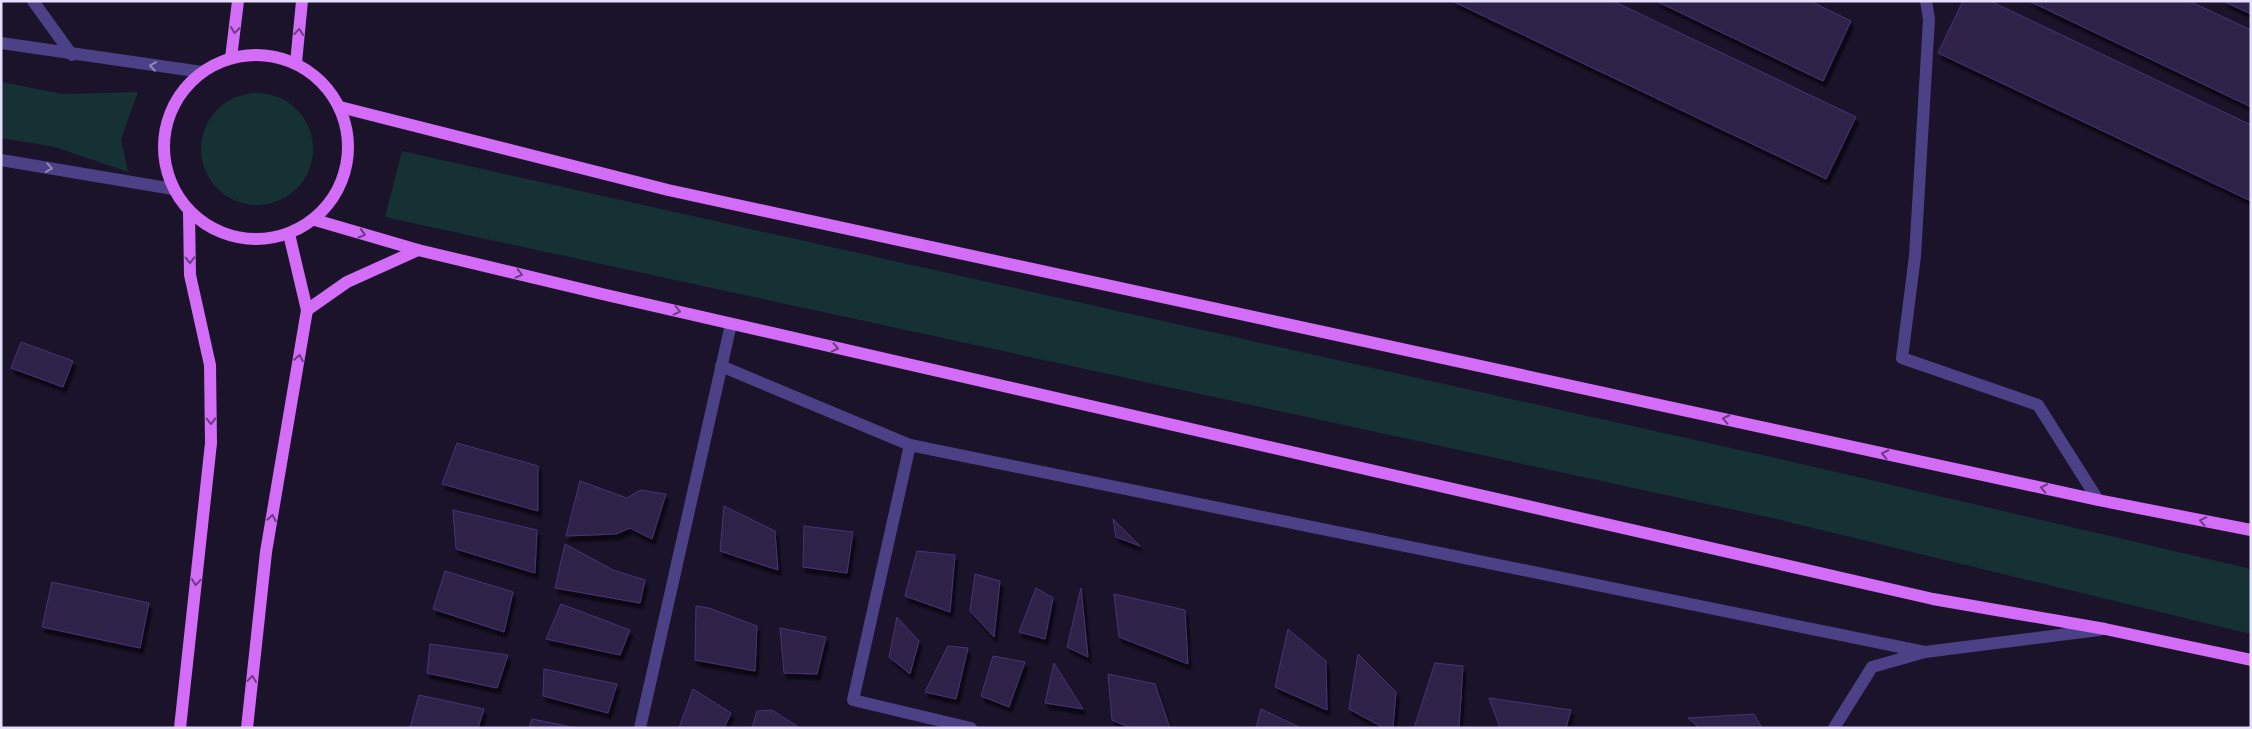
<svg xmlns="http://www.w3.org/2000/svg" width="2252" height="729" viewBox="0 0 2252 729" font-family="Quicksand,sans-serif">
<style>
.green{fill:#163134}
.building{fill:#2e204a;stroke:#483475;filter:url(#shadow)}
.lines{fill:none;stroke-linecap:round;stroke-linejoin:round}
.street{stroke:#4c4186;stroke-width:12}
.primary{stroke:#d36cf6;stroke-width:12}
.oneway{stroke:#6d3b86}
.oneway2{stroke:#9188bc}
</style>
<defs>
<filter id="shadow"><feDropShadow dx="3" dy="5.5" stdDeviation="1" flood-color="#0009"/></filter>
</defs>
<rect width="100%" height="100%" fill="#1a132a"/>
<!-- green -->
<g class="green">
<polygon points="1,82 63,94 138,92 121,139 128,172 55,147 1,138"/>
<circle cx="257" cy="149" r="56"/>
<polygon points="402,151 1789,461 2251,569 2251,634 1772,518 385,217"/>
</g>
<!-- building -->
<g class="building">
<polygon points="1452,1 1613,1 1856,117 1826,179"/>
<polygon points="1656,1 1810,1 1851,21 1823,81"/>
<polygon points="1963,1 1990,1 2251,125 2251,201 1938,53"/>
<polygon points="2029,1 2189,1 2251,30 2251,107"/>
<polygon points="2223,1 2251,1 2251,14"/>
<polygon points="21,342 73,361 63,387 11,368"/>
<polygon points="457,443 538,466 538,511 442,484"/>
<polygon points="580,481 627,498 640,490 666,494 652,539 630,528 616,534 566,536"/>
<polygon points="724,506 775,531 778,570 720,551"/>
<polygon points="453,510 537,530 535,573 456,549"/>
<polygon points="1113,519 1140,546 1116,537"/>
<polygon points="804,526 853,532 847,573 803,567"/>
<polygon points="565,544 613,570 645,580 640,603 555,588"/>
<polygon points="917,551 955,555 950,612 905,596"/>
<polygon points="445,571 513,592 504,632 433,609"/>
<polygon points="975,574 1000,581 994,637 970,611"/>
<polygon points="52,582 149,603 140,648 42,627"/>
<polygon points="1036,588 1053,598 1045,639 1019,632"/>
<polygon points="1081,588 1088,657 1067,647"/>
<polygon points="1114,594 1185,610 1188,664 1119,637"/>
<polygon points="561,604 630,630 620,655 546,639"/>
<polygon points="696,606 709,608 757,626 755,671 695,660"/>
<polygon points="897,617 919,641 910,674 889,657"/>
<polygon points="780,628 826,637 817,674 784,673"/>
<polygon points="1288,629 1326,661 1327,710 1275,687"/>
<polygon points="430,644 508,655 497,688 427,673"/>
<polygon points="948,646 968,648 956,699 925,692"/>
<polygon points="1358,654 1396,692 1393,728 1384,728 1349,709"/>
<polygon points="993,656 1025,662 1009,707 981,696"/>
<polygon points="1054,663 1083,709 1045,703"/>
<polygon points="1435,663 1463,666 1459,728 1414,728"/>
<polygon points="544,669 617,684 608,713 543,696"/>
<polygon points="1108,674 1155,684 1170,728 1131,728 1112,720"/>
<polygon points="693,689 731,713 724,728 679,728"/>
<polygon points="419,695 484,709 478,728 410,728"/>
<polygon points="1489,698 1571,710 1566,728 1500,728"/>
<polygon points="1261,709 1299,727 1299,728 1256,728"/>
<polygon points="772,710 800,728 752,728 757,711"/>
<polygon points="1754,714 1762,728 1699,728 1688,718"/>
<polygon points="532,719 577,728 529,728"/>
</g>
<g class="lines">
<!-- street -->
<g class="street">
<polyline points="33,1 72,55"/>
<polyline points="1926,1 1929,19 1915,256 1902,358 2038,405 2098,500"/>
<polyline points="1,43 202,72"/>
<polyline points="1,160 173,189"/>
<polyline points="721,366 910,445 1925,652"/>
<polyline points="910,445 853,700 971,728"/>
<polyline points="640,728 731,324"/>
<polyline points="1834,728 1872,667 1925,652 2099,630"/>
</g>
<!-- primary -->
<g class="primary">
<circle cx="256" cy="147" r="92"/>
<polyline points="231,58 238,1"/>
<polyline points="296,63 302,1"/>
<polyline points="340,107 668,190 2098,500 2251,530"/>
<polyline points="315,220 418,250 602,294 1933,599 2105,629 2251,660"/>
<polyline points="307,310 347,282 418,250"/>
<polyline points="180,728 211,443 210,365 190,275 189,212"/>
<polyline points="247,728 266,552 307,310 289,234"/>
</g>
</g>
<!-- one-way arrows -->
<defs><path id="oneway-chevron" d="M-2-3.5L2.5 0L-2 3.5" fill="none" stroke-width="1.6" stroke-linecap="round" stroke-linejoin="round" transform="scale(1.25)"/></defs>
<g class="oneway">
<use href="#oneway-chevron" transform="translate(235 30) rotate(97)"/>
<use href="#oneway-chevron" transform="translate(299 32) rotate(-84)"/>
<use href="#oneway-chevron" transform="translate(362 234) rotate(16)"/>
<use href="#oneway-chevron" transform="translate(190 260) rotate(89)"/>
<use href="#oneway-chevron" transform="translate(519 274) rotate(14)"/>
<use href="#oneway-chevron" transform="translate(677 311) rotate(13)"/>
<use href="#oneway-chevron" transform="translate(835 348) rotate(13)"/>
<use href="#oneway-chevron" transform="translate(299 358) rotate(-80)"/>
<use href="#oneway-chevron" transform="translate(1726 419) rotate(-168)"/>
<use href="#oneway-chevron" transform="translate(211 421) rotate(89)"/>
<use href="#oneway-chevron" transform="translate(1885 454) rotate(-168)"/>
<use href="#oneway-chevron" transform="translate(2044 488) rotate(-168)"/>
<use href="#oneway-chevron" transform="translate(272 518) rotate(-80)"/>
<use href="#oneway-chevron" transform="translate(2203 521) rotate(-169)"/>
<use href="#oneway-chevron" transform="translate(196 582) rotate(96)"/>
<use href="#oneway-chevron" transform="translate(252 679) rotate(-84)"/>
</g>
<g class="oneway2">
<use href="#oneway-chevron" transform="translate(153 66) rotate(-172)"/>
<use href="#oneway-chevron" transform="translate(49 168) rotate(9)"/>
</g>
<!-- border -->
<rect width="2252" height="729" fill="none" stroke="#e6defd" stroke-width="5"/>
</svg>
